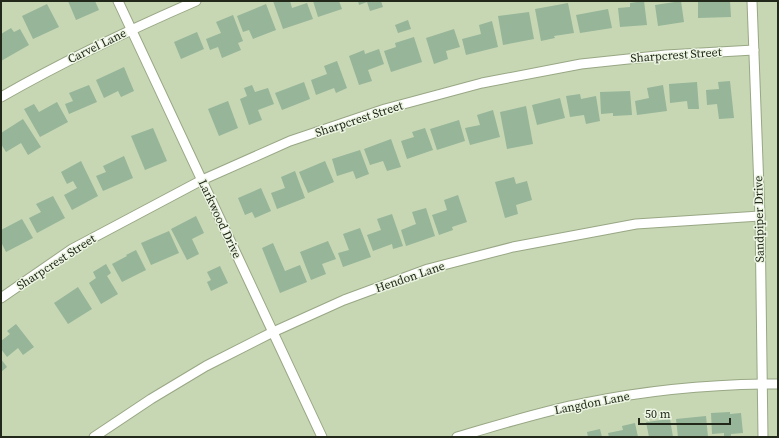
<svg xmlns="http://www.w3.org/2000/svg" width="779" height="438" viewBox="0 0 779 438" font-family="'Source Serif 4',serif">
<style>
.building{fill:#96b599}
.lines{fill:none;stroke-linecap:round;stroke-linejoin:round}
.minor-casing{stroke:#98a784;stroke-width:11}
.minor{stroke:#fff;stroke-width:9}
.labels{text-anchor:middle;dominant-baseline:central;stroke-width:3;stroke-linejoin:round;paint-order:stroke}
.street-label{font-size:12px;fill:#22281a;stroke:#ecf5e2}
</style>
<rect width="100%" height="100%" fill="#c7d7b3"/>
<!-- building -->
<g class="building">
<polygon points="68,1 95,1 99,10 76,20"/>
<polygon points="273,1 290,1 292,8 307,3 313,19 283,29"/>
<polygon points="313,1 339,1 342,9 318,17"/>
<polygon points="358,1 381,1 383,7 370,11 367,2 359,5"/>
<polygon points="644,1 647,25 620,27 618,8 630,7 630,3"/>
<polygon points="681,1 684,22 658,26 655,5"/>
<polygon points="716,1 730,1 731,17 698,18 698,2"/>
<polygon points="568,3 574,33 554,36 555,38 541,41 535,9"/>
<polygon points="47,4 59,27 33,39 22,16"/>
<polygon points="266,4 276,30 253,39 249,30 243,32 237,16"/>
<polygon points="608,9 612,28 580,33 576,15"/>
<polygon points="529,12 534,39 503,45 498,16"/>
<polygon points="233,15 243,41 238,43 241,50 222,58 218,47 210,50 206,39 221,33 216,22"/>
<polygon points="408,20 411,29 398,33 395,25"/>
<polygon points="492,21 498,47 466,55 462,39 481,34 479,25"/>
<polygon points="11,28 14,32 20,29 29,45 1,61 1,34"/>
<polygon points="454,29 460,47 446,51 448,59 434,64 426,38"/>
<polygon points="197,32 204,49 181,59 174,42"/>
<polygon points="414,37 422,62 391,72 384,51 396,47 395,43"/>
<polygon points="379,49 384,64 368,70 372,81 359,85 349,56 364,50 365,54"/>
<polygon points="337,61 347,88 336,93 334,88 316,95 311,80 327,74 324,66"/>
<polygon points="124,67 134,91 121,97 118,91 104,98 96,80"/>
<polygon points="730,81 734,118 719,119 717,104 707,105 706,90 719,89 718,82"/>
<polygon points="304,82 310,99 282,110 275,93"/>
<polygon points="697,82 699,109 688,109 687,101 670,103 669,84"/>
<polygon points="89,85 97,102 69,114 65,104 73,101 69,93"/>
<polygon points="252,85 255,92 268,88 274,104 258,110 262,120 249,125 240,99 247,96 244,88"/>
<polygon points="663,85 667,111 637,115 635,101 649,98 647,88"/>
<polygon points="630,91 632,115 613,116 613,113 601,114 600,92"/>
<polygon points="580,94 581,99 596,96 600,121 586,124 584,115 570,117 566,96"/>
<polygon points="560,98 565,118 537,125 532,105"/>
<polygon points="228,101 238,128 219,136 208,109"/>
<polygon points="57,102 68,122 40,137 24,109 34,104 39,112"/>
<polygon points="526,106 533,144 507,149 500,112"/>
<polygon points="493,110 500,137 470,145 465,128 480,125 477,115"/>
<polygon points="23,119 41,147 28,155 21,143 6,152 1,144 1,133"/>
<polygon points="459,120 465,141 437,150 430,129"/>
<polygon points="153,128 167,161 145,170 131,136"/>
<polygon points="425,128 433,150 407,159 401,141 414,137 412,132"/>
<polygon points="391,139 401,167 387,171 383,161 370,165 364,149"/>
<polygon points="360,150 369,174 356,179 353,171 337,176 332,159"/>
<polygon points="124,156 133,178 103,191 96,176 106,172 103,166"/>
<polygon points="81,161 98,196 72,210 64,195 77,188 73,181 67,184 61,172"/>
<polygon points="325,161 334,182 308,193 299,172"/>
<polygon points="295,171 305,198 277,209 271,193 285,188 281,177"/>
<polygon points="514,177 516,184 527,181 532,200 516,205 518,214 505,218 495,182"/>
<polygon points="261,188 271,211 255,218 252,212 245,215 238,198"/>
<polygon points="458,195 467,222 452,227 453,230 439,235 432,215 447,210 444,200"/>
<polygon points="53,196 65,218 37,233 29,218 41,212 36,204"/>
<polygon points="426,208 435,236 406,246 401,230 416,224 412,212"/>
<polygon points="392,214 403,246 393,249 392,244 373,251 367,235 381,230 377,219"/>
<polygon points="196,216 204,233 192,239 199,254 187,260 171,229"/>
<polygon points="22,219 33,238 6,252 1,242 1,230"/>
<polygon points="360,228 371,257 343,267 338,253 349,250 343,234"/>
<polygon points="169,231 179,253 151,265 141,243"/>
<polygon points="328,241 336,259 322,264 326,274 311,280 300,252"/>
<polygon points="273,243 285,271 300,265 307,282 280,293 262,248"/>
<polygon points="136,250 146,270 122,282 112,264 127,256 126,255"/>
<polygon points="106,264 111,273 107,276 118,294 101,304 89,283 96,278 93,272"/>
<polygon points="220,266 228,283 211,291 207,282 211,280 207,272"/>
<polygon points="78,287 92,309 68,324 54,303"/>
<polygon points="16,324 34,347 23,355 18,348 7,357 1,349 1,341 10,334 7,331"/>
<polygon points="1,359 7,367 1,372"/>
<polygon points="730,412 730,414 741,413 743,433 731,434 731,437 724,437 724,433 712,434 711,413"/>
<polygon points="706,416 708,437 678,437 676,419"/>
<polygon points="670,419 673,437 649,437 646,422"/>
<polygon points="635,423 638,437 609,437 608,433 623,430 622,426"/>
<polygon points="600,429 602,437 588,437 587,432"/>
</g>
<g class="lines">
<!-- minor casing -->
<g class="minor-casing">
<g id="minor">
<polyline points="118,1 322,437"/>
<polyline points="752,1 760,216 763,437"/>
<path d="M 1,97 C 64,61 129,30 196,1"/>
<polyline points="1,298 72,249 202,180 290,141 385,109 482,83 581,64 666,55 754,50"/>
<polyline points="94,437 151,399 206,366 273,332 344,300 428,269 513,247 636,224 760,216"/>
<path d="M 457,437 C 499,425 542,411 585,403 C 649,390 714,384 778,384"/>
</g>
</g>
<!-- minor -->
<use href="#minor" class="minor"/>
</g>
<g class="labels">
<!-- street labels -->
<g class="street-label">
<text transform="translate(97 46) rotate(-26)">Carvel Lane</text>
<text transform="translate(676 55) rotate(-4)">Sharpcrest Street</text>
<text transform="translate(359 119) rotate(-18)">Sharpcrest Street</text>
<text transform="translate(220 219) rotate(65)">Larkwood Drive</text>
<text transform="translate(759 219) rotate(-91)">Sandpiper Drive</text>
<text transform="translate(56 262) rotate(-33)">Sharpcrest Street</text>
<text transform="translate(410 277) rotate(-19)">Hendon Lane</text>
<text transform="translate(592 403) rotate(-11)">Langdon Lane</text>
</g>
</g>
<!-- border -->
<rect width="779" height="438" fill="none" stroke="#22281a" stroke-width="4"/>
<!-- scale -->
<path d="M639 418v6h91v-6" fill="none" stroke="#22281a" stroke-width="2"/>
<text x="645" y="418" font-size="12" fill="#22281a" stroke="#ecf5e2" stroke-width="3" paint-order="stroke">50 m</text>
</svg>
